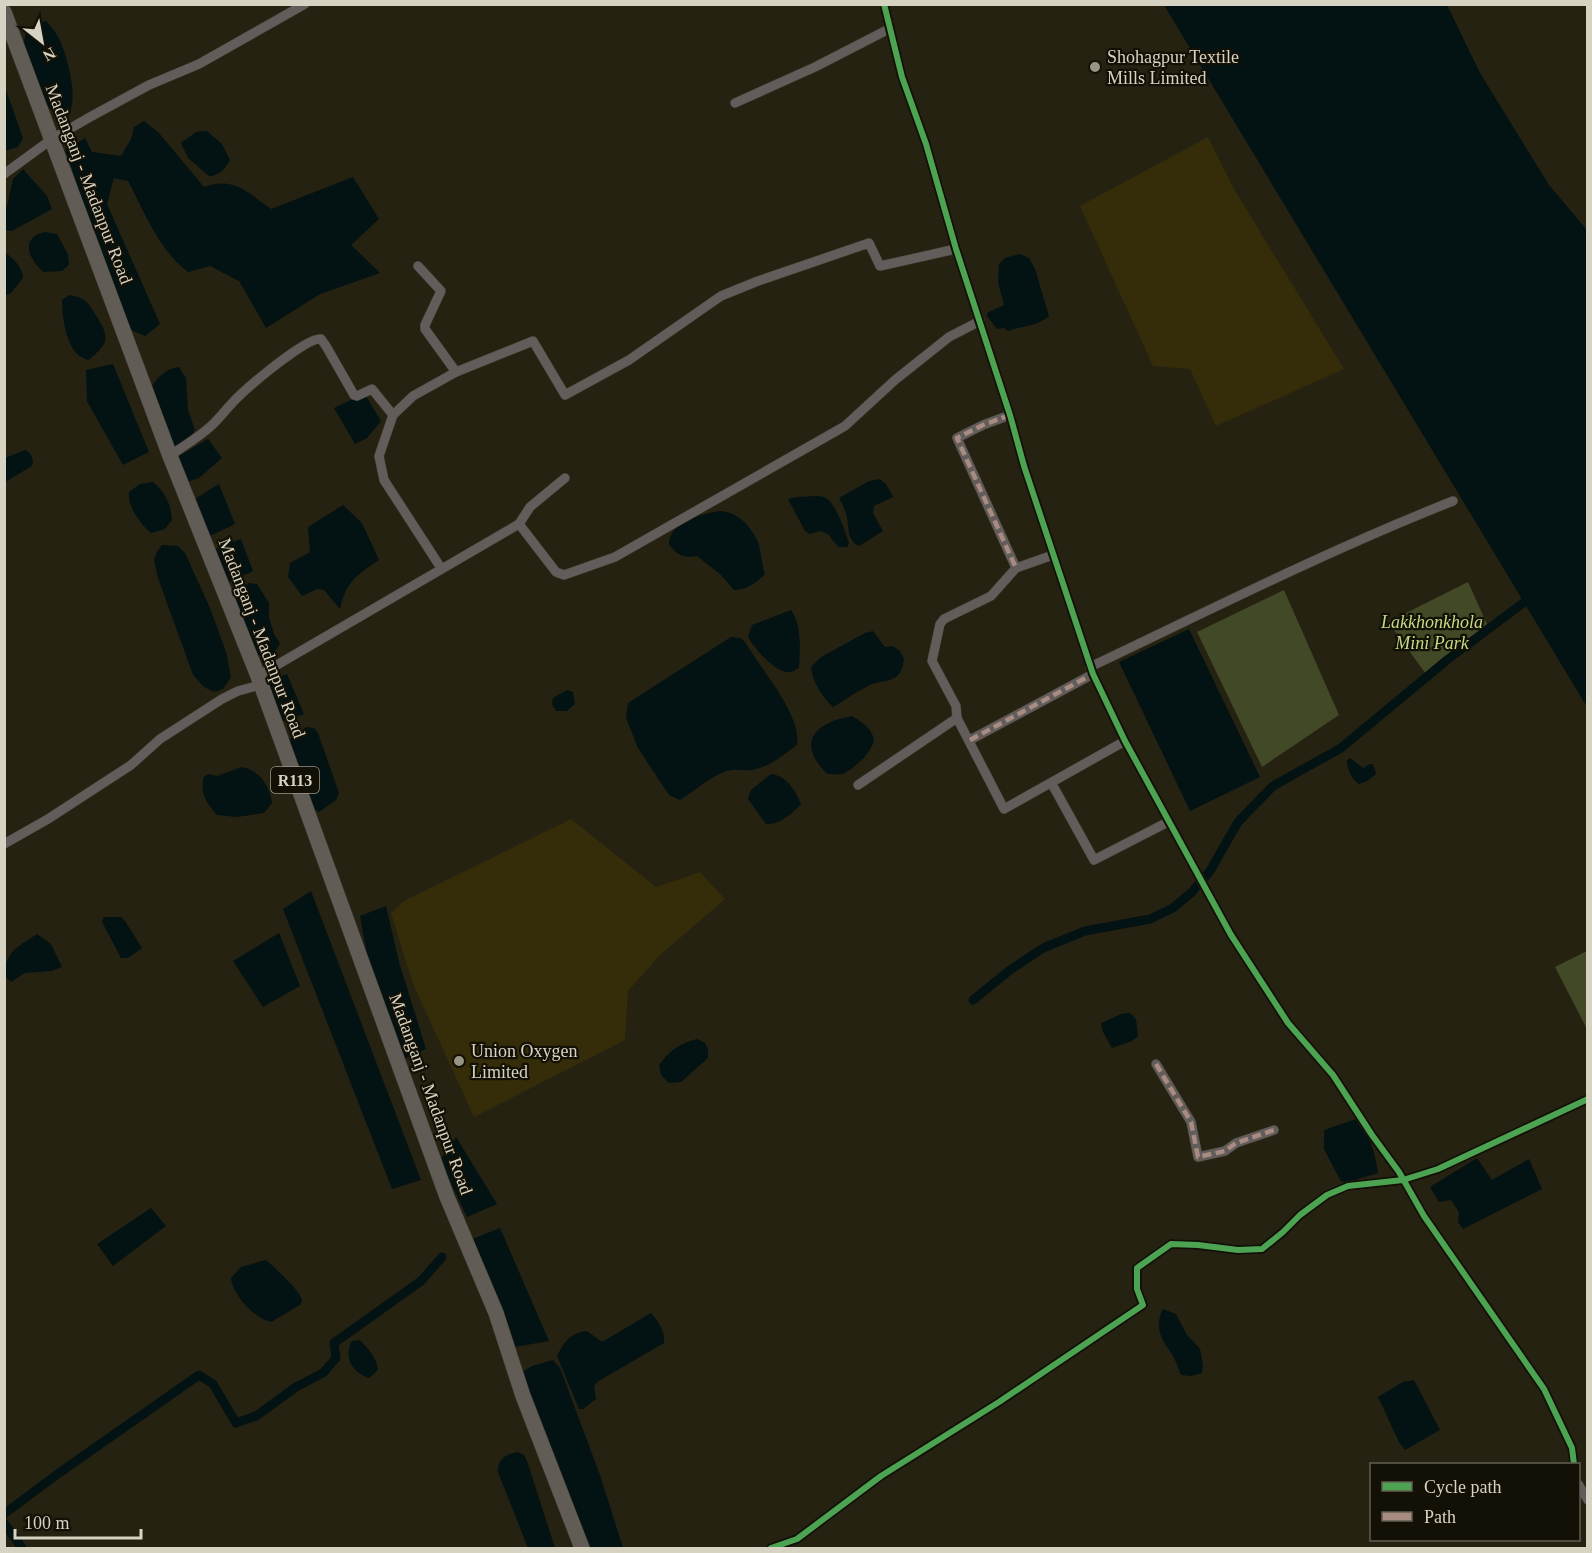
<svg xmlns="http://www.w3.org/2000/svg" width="1592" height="1553" viewBox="0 0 1592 1553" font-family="Georgia,serif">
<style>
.built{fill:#352c09}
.green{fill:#424927}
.water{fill:#031213}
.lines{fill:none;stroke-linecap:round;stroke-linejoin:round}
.canal{stroke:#031213;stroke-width:9}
.street-casing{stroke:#413d30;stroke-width:10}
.primary-casing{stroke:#413d30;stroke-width:16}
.street{stroke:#625d5a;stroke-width:9}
.primary{stroke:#625c56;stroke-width:15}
.quiet{stroke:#a88b81;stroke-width:4.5;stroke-dasharray:9 4.5;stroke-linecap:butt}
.cycleway-casing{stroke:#131005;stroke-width:10}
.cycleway{stroke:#4ca352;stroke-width:6}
.poi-dot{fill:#999585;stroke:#131005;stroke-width:2}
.labels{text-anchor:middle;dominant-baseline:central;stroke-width:4.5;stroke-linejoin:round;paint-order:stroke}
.shield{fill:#131005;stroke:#9c988a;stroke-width:1.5}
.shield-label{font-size:16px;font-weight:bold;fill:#d7d3c3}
.poi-label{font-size:18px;fill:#d7d3c3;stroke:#131005;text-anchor:start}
.street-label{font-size:18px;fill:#d7d3c3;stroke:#131005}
.park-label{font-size:18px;font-style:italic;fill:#c4d983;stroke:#131005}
</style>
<rect width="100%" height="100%" fill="#262212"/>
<!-- built -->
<g class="built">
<polygon points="1208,137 1234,189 1344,369 1216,426 1190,369 1153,366 1080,206"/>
<polygon points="571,819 656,887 700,872 725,899 658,957 628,991 625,1040 474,1117 413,984 391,913 404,901"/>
</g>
<!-- green -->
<g class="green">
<polygon points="1468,582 1487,624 1426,674 1388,622"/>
<polygon points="1284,590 1339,715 1262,767 1197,632"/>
<polygon points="1587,951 1587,1029 1555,967"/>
</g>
<!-- water -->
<g class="water">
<polygon points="1164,5 1447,5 1480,73 1549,185 1587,230 1587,707"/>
<path d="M 46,21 C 51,27 57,33 60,41 C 68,58 79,101 68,116 L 61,118 L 49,108 L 42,97 L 22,49 L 26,33 L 33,26 Z"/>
<polygon points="5,87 23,138 18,147 5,151"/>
<path d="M 144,121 L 159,133 L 204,187 C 236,176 247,193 271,209 L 353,177 L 379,219 L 351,245 L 380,273 L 320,294 L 266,328 L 239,281 L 210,266 L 188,272 C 158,249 145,213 128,181 L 114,178 L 107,204 L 160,324 L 145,336 L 127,328 L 71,184 L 75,178 L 65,150 L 85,138 L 92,152 L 121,156 L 131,139 L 134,127 Z"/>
<path d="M 207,131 L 222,144 L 230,160 C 225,169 219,176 209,176 L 188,158 L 181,143 L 196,132 Z"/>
<polygon points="23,169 47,196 52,209 12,231 5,230 5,208 7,206 13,179"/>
<path d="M 45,232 L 57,234 L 68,254 L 69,265 L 62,271 L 43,272 C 29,259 19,238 45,232 Z"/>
<path d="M 5,252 C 14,260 22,266 23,278 L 11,293 L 5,296 Z"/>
<path d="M 1020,254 L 1029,258 L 1035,269 L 1049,316 C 1037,327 1024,325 1008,331 L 1004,328 L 997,329 L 987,316 L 987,313 L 1004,305 L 998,282 L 999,264 L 1005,258 Z"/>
<path d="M 69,295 C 86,298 88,302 97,317 C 108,335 110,342 93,356 C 90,359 89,361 85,359 C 66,352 62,317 62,300 Z"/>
<polygon points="113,364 149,452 123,465 87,401 86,370"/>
<path d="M 179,367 L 186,378 L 188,410 L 195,430 C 191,438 182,444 173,446 L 150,390 C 157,377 165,369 179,367 Z"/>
<polygon points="359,396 366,396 381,421 367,438 355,444 334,408"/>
<polygon points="208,439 222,458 199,478 184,483 175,458"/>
<path d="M 25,450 C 30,452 35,459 32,466 L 5,482 L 5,458 Z"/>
<path d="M 880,479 L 886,484 L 893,497 L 874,506 L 873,513 L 883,531 L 859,546 C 847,540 849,529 847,518 C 846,511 842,504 839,498 L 869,481 Z"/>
<path d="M 153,482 C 165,492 171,504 172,520 L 165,529 L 151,533 C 141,525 127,506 129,492 L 140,484 Z"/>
<polygon points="219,484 235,524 208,537 193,500"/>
<path d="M 798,497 C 806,497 816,495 823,497 C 835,499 845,532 849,543 L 847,547 L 838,547 L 828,534 L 820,531 L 810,534 L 805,531 L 788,499 Z"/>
<path d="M 343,505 L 362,523 L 379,560 C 356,576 347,580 340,609 L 324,590 L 317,589 L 302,596 L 288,577 L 290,563 L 310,552 L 308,527 Z"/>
<path d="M 720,511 C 737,512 750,525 757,540 C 762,551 761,563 765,574 C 756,583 747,590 734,590 L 721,575 L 697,556 C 684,558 677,556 669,544 C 670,521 702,514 720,511 Z"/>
<polygon points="241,539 253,571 227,583 210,551"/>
<polygon points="162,545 178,546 185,553 210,608 226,652 231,677 223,689 214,692 204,687 193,675 158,578 154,560 157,552"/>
<path d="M 249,583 L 257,584 L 269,603 L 269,618 L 275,636 L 280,643 C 277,654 262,657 253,655 L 232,602 L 239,589 Z"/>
<path d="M 791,610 C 802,626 800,648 799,668 C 796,669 793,672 790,672 C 777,675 754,648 748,637 L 752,625 Z"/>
<polygon points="1189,629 1260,777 1190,811 1119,662"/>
<path d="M 873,631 L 885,647 L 893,646 L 900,651 L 904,659 C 901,687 883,677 866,687 C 854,693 844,701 833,707 C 822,697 812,681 811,667 L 821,657 L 865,633 Z"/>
<path d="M 731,637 L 740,638 L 745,642 C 760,668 802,715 797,745 C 783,755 770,767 752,770 C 742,771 734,768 724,772 C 708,778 695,791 680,800 L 669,795 L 638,748 L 626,718 L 628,703 Z"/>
<polygon points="287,674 304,714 278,723 269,682"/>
<polygon points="567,690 573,692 575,704 567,711 556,711 552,704 553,698"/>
<path d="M 852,716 C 860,721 869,726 873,736 C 878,748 853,770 842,774 C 838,775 831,774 827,774 C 796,742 814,723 852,716 Z"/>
<polygon points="306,727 314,728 318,733 339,793 336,800 319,812 312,808 287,744 289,739"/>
<path d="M 1350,758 L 1363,768 L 1370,764 L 1373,764 L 1376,774 L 1367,781 L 1359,784 C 1352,780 1347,769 1347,760 Z"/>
<path d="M 242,767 C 260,770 270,787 272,803 L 264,813 L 237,817 L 217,815 C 207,804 199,792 204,777 L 208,774 L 217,776 Z"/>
<path d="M 771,774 C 787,776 795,790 801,804 C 793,813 779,825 766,824 L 748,799 L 751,790 Z"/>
<polygon points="311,891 421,1180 392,1189 283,909"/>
<polygon points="386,906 399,962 426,1049 404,1059 370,972 360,916"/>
<polygon points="104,917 121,917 125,921 142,948 128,958 121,958 102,922"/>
<polygon points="279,933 300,986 263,1007 233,961"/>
<path d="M 37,934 L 51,944 L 62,967 L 51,971 L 25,973 L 11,982 L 5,976 C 4,952 19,946 37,934 Z"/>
<polygon points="1130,1013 1136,1019 1138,1036 1132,1041 1112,1048 1103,1032 1101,1023 1121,1014"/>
<path d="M 697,1039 L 705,1043 L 708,1050 L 708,1058 L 681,1082 L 669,1083 L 661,1075 L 659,1065 C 669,1051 680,1043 697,1039 Z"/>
<path d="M 1356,1119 C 1371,1138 1374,1149 1378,1173 L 1345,1183 L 1340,1180 L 1324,1149 L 1324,1130 Z"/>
<polygon points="456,1137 497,1204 467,1217 440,1160"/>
<polygon points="1477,1158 1492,1180 1529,1159 1542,1189 1463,1229 1458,1222 1459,1212 1451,1200 1439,1202 1430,1187"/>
<polygon points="151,1208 166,1226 113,1266 97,1244"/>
<polygon points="500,1228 549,1341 515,1347 505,1327 470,1240"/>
<path d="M 266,1260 C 273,1266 303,1293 302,1301 C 302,1302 301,1304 300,1305 L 271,1322 C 255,1319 232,1294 231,1278 L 241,1267 Z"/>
<path d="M 1163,1309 L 1176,1314 L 1187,1335 L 1200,1349 L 1203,1365 L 1202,1373 L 1192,1376 L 1181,1375 C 1178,1368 1176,1360 1171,1353 C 1161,1338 1154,1327 1163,1309 Z"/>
<path d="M 651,1313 C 658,1320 666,1333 664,1343 L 597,1382 L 594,1386 L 596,1399 L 583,1409 L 579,1409 L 557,1356 C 564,1342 570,1333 587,1331 L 602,1342 Z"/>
<path d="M 359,1340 C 368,1347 377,1359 378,1370 L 369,1378 C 352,1373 343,1356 352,1341 Z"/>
<polygon points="553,1360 560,1368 600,1475 623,1548 587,1548 520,1373 532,1366"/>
<polygon points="1414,1380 1440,1430 1405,1450 1399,1442 1378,1397 1403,1382"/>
<path d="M 518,1452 L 524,1455 L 527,1461 L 555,1548 L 528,1548 L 498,1472 C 497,1459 506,1454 518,1452 Z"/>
</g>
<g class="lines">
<!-- canal -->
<g class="canal">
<polyline points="973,1000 1010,970 1043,948 1085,931 1150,919 1173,908 1192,892 1210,871 1238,822 1273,786 1341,748 1447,660 1534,595"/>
<polyline points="4,1514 59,1473 199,1375 213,1384 236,1423 256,1416 296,1387 323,1373 336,1358 334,1343 421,1281 442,1257"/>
<polyline points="4,1523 22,1548"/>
</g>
<!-- street casing -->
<g class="street-casing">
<g id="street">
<polyline points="884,4 902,77 926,144 956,249 1010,415 1024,466 1093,674 1125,741 1231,935 1288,1023 1333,1075 1372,1135 1399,1172 1424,1216 1544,1389 1572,1448 1574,1464"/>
<polyline points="735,103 815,67 889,29"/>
<polyline points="4,174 52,139 90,117 149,85 199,64 305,4"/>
<polyline points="418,266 441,291 425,325 425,329 456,372"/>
<polyline points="1010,415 983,425 957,438 1016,568"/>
<path d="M 170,456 C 183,446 198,438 211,426 C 220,418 227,408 236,399 C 248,387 306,337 321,339 L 326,346 L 354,395 L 357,396 L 372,389 L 393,415"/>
<polyline points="519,524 530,507 565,478"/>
<polyline points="441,568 384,480 379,456 393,415 413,396 456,372 533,341 565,395 629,360 721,296 758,281 869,243 880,266 956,249"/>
<path d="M 1090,667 C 1210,610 1329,550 1453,501"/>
<polyline points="258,676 519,524 556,572 564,575 615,557 845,426 895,380 949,337 980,321"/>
<polyline points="957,718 956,706 932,661 940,624 944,619 991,596 1016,568 1053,555"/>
<polyline points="970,740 1093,674"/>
<polyline points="1052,784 1094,860 1168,822"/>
<polyline points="858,785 957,718 1004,809 1125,741"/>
<polyline points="4,844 48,819 131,765 160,739 222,699 238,691 260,685"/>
<polyline points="1156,1064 1191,1122 1198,1157 1225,1151 1236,1143 1274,1130"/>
<polyline points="1578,1484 1588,1500"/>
<polyline points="771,1548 797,1539 881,1476 999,1402 1143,1305 1137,1289 1137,1268 1171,1244 1198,1245 1238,1250 1262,1249 1283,1232 1300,1215 1327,1195 1348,1186 1403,1180 1438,1169 1588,1099"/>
</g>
</g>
<!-- primary casing -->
<g class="primary-casing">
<polyline id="primary" points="4,12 170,456 258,676 447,1197 496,1313 523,1396 582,1548"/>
</g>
<!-- street -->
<use href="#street" class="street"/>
<!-- primary -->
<use href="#primary" class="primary"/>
<!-- quiet -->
<g class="quiet">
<polyline points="1010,415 983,425 957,438 1016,568"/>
<polyline points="970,740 1093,674"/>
<polyline points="1156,1064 1191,1122 1198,1157 1225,1151 1236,1143 1274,1130"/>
</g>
<!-- cycleway casing -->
<g class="cycleway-casing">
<g id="cycleway">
<polyline points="884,4 902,77 926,144 956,249 1010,415 1024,466 1093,674 1125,741 1231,935 1288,1023 1333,1075 1372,1135 1399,1172 1424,1216 1544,1389 1572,1448 1574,1464"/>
<polyline points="771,1548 797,1539 881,1476 999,1402 1143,1305 1137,1289 1137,1268 1171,1244 1198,1245 1238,1250 1262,1249 1283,1232 1300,1215 1327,1195 1348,1186 1403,1180 1438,1169 1588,1099"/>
</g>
</g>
<!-- cycleway -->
<use href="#cycleway" class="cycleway"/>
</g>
<!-- markers -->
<g class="poi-dot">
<circle cx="1095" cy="67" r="6"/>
<circle cx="459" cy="1061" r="6"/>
</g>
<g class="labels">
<!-- shield labels -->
<rect class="shield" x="271" y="767" width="48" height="26" rx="4.5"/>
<g class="shield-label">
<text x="295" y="780">R113</text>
</g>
<!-- poi labels -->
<g class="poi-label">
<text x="1107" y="57">Shohagpur Textile<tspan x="1107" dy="21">Mills Limited</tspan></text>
<text x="471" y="1051">Union Oxygen<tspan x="471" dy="21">Limited</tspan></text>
</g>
<!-- street labels -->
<g class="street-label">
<text transform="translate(89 184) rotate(69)">Madanganj - Madanpur Road</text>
<text transform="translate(262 638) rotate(69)">Madanganj - Madanpur Road</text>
<text transform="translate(431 1094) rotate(70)">Madanganj - Madanpur Road</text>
</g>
<!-- park labels -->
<g class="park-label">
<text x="1432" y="622">Lakkhonkhola<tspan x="1432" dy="21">Mini Park</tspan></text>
</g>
</g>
<!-- border -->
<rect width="1592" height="1553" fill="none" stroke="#d7d3c3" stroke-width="12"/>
<!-- legend -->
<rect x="1370" y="1463" width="210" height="78" fill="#131005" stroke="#615e51" stroke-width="1.5"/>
<rect x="1382" y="1482" width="30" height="9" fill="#4ca352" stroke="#615e51" stroke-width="1.5"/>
<text x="1424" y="1493" font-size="18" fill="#d7d3c3">Cycle path</text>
<rect x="1382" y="1512" width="30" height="9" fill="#a88b81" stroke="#615e51" stroke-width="1.5"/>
<text x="1424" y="1523" font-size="18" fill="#d7d3c3">Path</text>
<!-- north arrow -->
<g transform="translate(42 42) rotate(149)" stroke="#131005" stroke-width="4.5" paint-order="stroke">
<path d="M0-4.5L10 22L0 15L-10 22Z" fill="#d7d3c3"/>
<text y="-9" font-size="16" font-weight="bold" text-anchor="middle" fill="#d7d3c3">N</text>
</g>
<!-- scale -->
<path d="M15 1529v9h126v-9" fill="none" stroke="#d7d3c3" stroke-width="3"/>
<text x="24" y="1529" font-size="18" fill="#d7d3c3" stroke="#131005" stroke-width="4.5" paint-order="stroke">100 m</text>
</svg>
